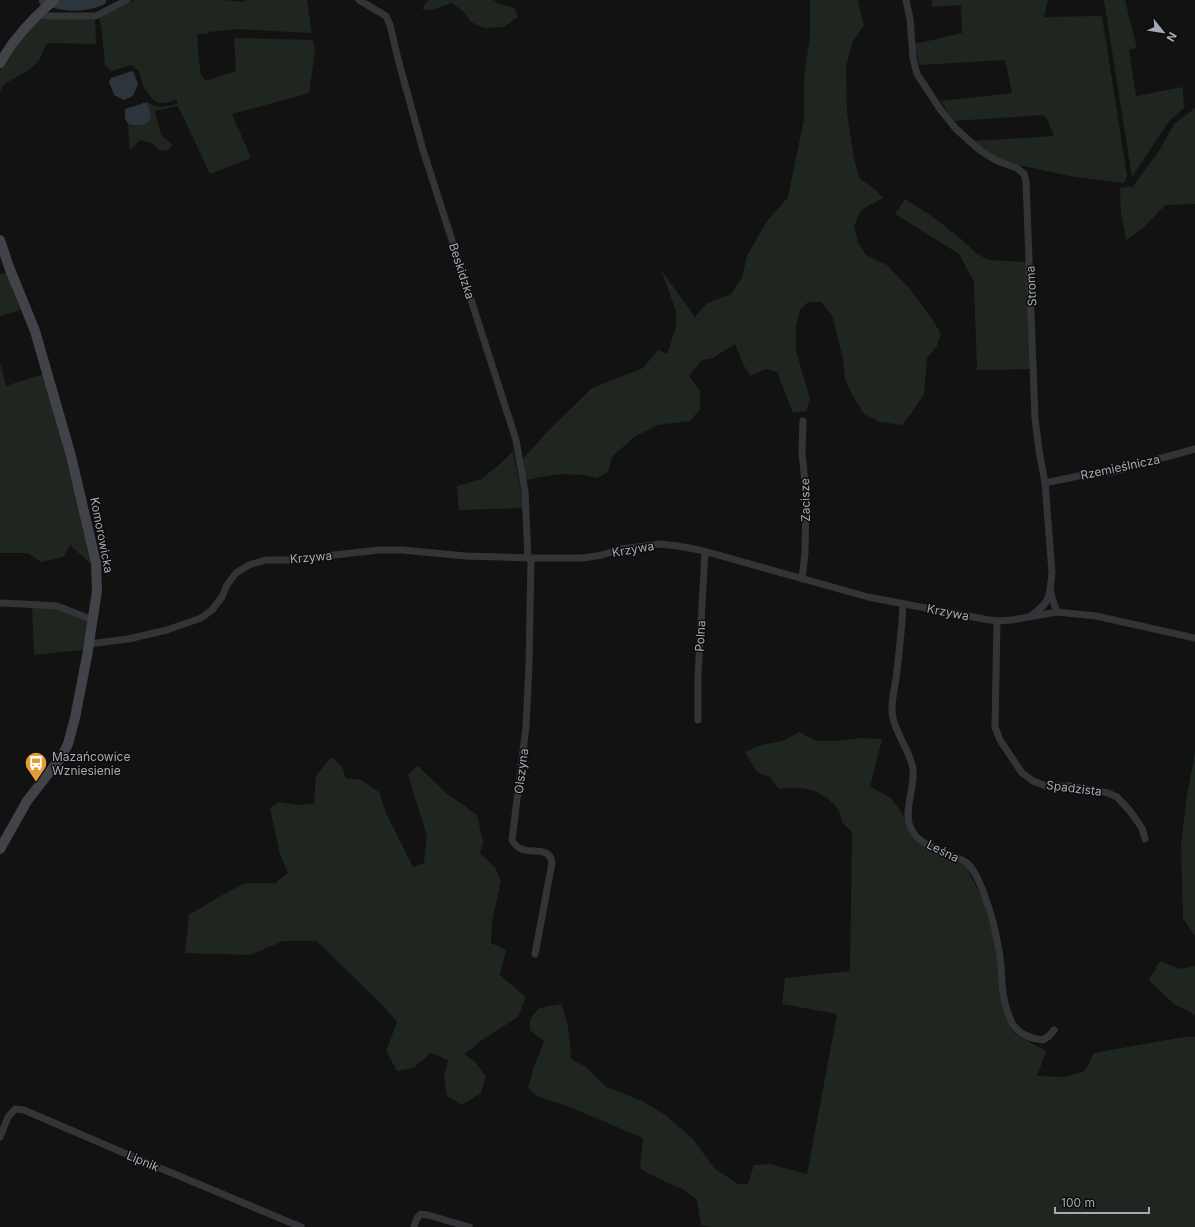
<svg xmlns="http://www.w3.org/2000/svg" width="1195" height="1227" viewBox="0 0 1195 1227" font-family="Inter,sans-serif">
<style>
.green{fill:#1e261f}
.water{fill:#2c353b}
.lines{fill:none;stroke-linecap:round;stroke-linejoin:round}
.river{stroke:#2c353b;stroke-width:11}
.street{stroke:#333438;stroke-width:7}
.secondary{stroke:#414348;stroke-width:10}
.labels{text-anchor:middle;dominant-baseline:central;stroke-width:3;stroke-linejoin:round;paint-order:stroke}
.street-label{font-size:12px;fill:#a4aab3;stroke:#0d0d0e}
.poi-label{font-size:12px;fill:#a4aab3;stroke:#0d0d0e;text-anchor:start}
</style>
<rect width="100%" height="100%" fill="#121213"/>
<!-- green -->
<g class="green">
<path d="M 134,0 L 223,0 L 244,2 L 245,0 L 307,0 L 312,33 L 237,29 L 209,32 L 206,34 L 197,34 L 198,50 L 201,75 L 206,81 L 236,71 L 234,38 L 313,40 L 315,50 L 309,93 L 232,114 L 251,158 L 210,174 L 178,106 L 155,111 L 161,135 L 172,144 L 168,151 L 159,150 L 152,143 L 140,140 L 130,150 L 128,124 L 132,126 L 151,115 L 147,102 C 159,109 164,107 177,104 L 177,100 L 164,103 L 158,103 L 153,99 L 144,88 L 139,71 L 132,65 L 111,71 L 105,65 L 102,32 L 99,18 Z"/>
<polygon points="428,0 493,0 500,4 514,8 518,17 504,27 484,28 471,22 464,12 452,3 431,10 422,9"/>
<path d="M 810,0 L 858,0 L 861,15 L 864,25 L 852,43 L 846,67 L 847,113 L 854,158 L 860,179 L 875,189 L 883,198 L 861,210 L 854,226 L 858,242 L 866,255 L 887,265 L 909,288 L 931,317 L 941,334 L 937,346 L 927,358 L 924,394 L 913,411 L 902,425 L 880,422 L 864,414 L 853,396 L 845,379 L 843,359 L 832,315 L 821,302 L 808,302 L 800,310 L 796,325 L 796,351 L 810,399 L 806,411 L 793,413 L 777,372 L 766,369 L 750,376 L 743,364 L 735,344 L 713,358 L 702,360 L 689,376 L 700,391 L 700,409 L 690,421 L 657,425 L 634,437 L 612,457 L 608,472 L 596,478 C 570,471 551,475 526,480 L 522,460 L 547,432 L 592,388 L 643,368 L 658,350 L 667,354 L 676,327 L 676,311 L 661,270 L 695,317 L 707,303 L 731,294 L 742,277 L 747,256 L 767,221 L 788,197 L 804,119 L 804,78 L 810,36 Z"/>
<polygon points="932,0 1048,0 1044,17 1102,16 1127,176 1124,183 1075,177 1018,165 1001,159 977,145 974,141 1054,136 1047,119 1043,115 953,121 941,101 1012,93 1005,60 919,65 915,44 962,33 961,5 932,7"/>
<polygon points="1104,0 1125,0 1137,48 1129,50 1136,96 1183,87 1184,108 1169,121 1132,177"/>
<polygon points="95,18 96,44 47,43 38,62 26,72 4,84 0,92 0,69 24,32 37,19"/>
<polygon points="1195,108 1195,204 1165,205 1143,228 1126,240 1121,212 1120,188 1133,186 1159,151 1174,124"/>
<polygon points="905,199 933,217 960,238 976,253 988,260 1027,262 1031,369 977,370 974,282 959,254 895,214"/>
<polygon points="7,272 20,310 0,316 0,275"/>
<path d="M 0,363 L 6,386 L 43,374 C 61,436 78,500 91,564 L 70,545 L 63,557 L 41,562 L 28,553 L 0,553 Z"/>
<polygon points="513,451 521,491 522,508 459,510 457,486 481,479 499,465"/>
<polygon points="32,607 57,609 89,621 82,650 34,655"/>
<path d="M 799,732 L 817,741 L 837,741 L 862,738 L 882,739 L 870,787 L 890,797 L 901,812 L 909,829 L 941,855 L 967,867 L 972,879 L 981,894 L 995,939 L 1003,1010 L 1014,1033 L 1046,1051 L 1037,1076 L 1064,1077 L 1085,1071 L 1094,1053 L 1184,1037 L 1195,1037 L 1195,1227 L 710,1227 L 701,1225 L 697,1200 L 684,1190 L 647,1173 L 640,1168 L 643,1138 L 567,1106 L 537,1096 L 528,1088 L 533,1069 L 544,1041 L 530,1030 L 530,1019 L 539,1008 L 561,1004 C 569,1023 570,1039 571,1059 L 587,1068 L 605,1086 L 644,1102 L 665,1115 L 693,1139 L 714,1168 L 738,1184 L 748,1184 L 754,1165 L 770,1164 L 807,1174 L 837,1014 L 782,1004 L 785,978 L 850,971 L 852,832 C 849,829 845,826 843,823 C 841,820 841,815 839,811 C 825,790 804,785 779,789 L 770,777 L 757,772 L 745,752 L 761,745 L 783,741 Z"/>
<polygon points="1195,752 1195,936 1183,918 1181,845 1186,801"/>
<polygon points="331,757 341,765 346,778 361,780 379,792 387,815 413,867 424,863 427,836 413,792 408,774 418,766 445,792 477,815 483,842 480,853 495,867 501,881 492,922 491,943 506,950 500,975 526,997 518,1017 482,1040 465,1054 475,1062 486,1076 481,1093 462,1105 447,1096 444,1077 448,1060 431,1053 413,1068 397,1071 386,1051 397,1022 385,1008 326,950 316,941 283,941 250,955 185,953 189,915 224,894 246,883 275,883 288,873 280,854 270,808 278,802 298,805 314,803 316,776"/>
<polygon points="1160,961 1180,969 1195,966 1195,1015 1174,1004 1149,980"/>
</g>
<!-- water -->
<g class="water">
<polygon points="132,71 134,73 138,84 133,96 124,100 114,95 109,82 111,78"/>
<path d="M 147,102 C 150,112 156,122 141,125 C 136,125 133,126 128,124 L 125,118 L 125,109 Z"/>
</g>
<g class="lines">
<!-- river -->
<path class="river" d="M 44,0 C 66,6 79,8 101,0"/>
<!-- street -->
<g class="street">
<polyline points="359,0 386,16 390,25 398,59 423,150 516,440 525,491 528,558"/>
<polyline points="906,0 910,19 913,58 917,74 940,109 956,129 981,151 997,161 1017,168 1024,174 1026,181 1035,419 1039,450 1045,483 1052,573 1050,590 1048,598 1044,605 1031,616"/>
<polyline points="38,14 46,16 96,16 127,0"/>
<polyline points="1045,483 1083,475 1111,472 1195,449"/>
<path d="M 531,558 L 529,665 L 526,727 L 512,840 C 523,861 549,841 552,863 L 535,954"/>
<polyline points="802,579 805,553 806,492 802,453 803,421"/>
<polyline points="1050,590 1054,604 1057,612"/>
<polyline points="0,603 23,604 57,606 93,620"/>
<path d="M 903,604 C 902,629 899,654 896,679 C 894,691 890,706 893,718 C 897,736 910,751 913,769 C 915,786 905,807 909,823 C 916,849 948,850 967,863 C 975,870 983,889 986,900 C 992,915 996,933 999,950 C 1003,972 1000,997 1010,1018 C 1011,1020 1012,1024 1014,1026 C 1021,1035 1033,1039 1043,1040 L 1049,1036 L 1054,1030"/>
<polyline points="997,621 995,727 1000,740 1022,773 1033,781 1046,786 1070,786 1108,793 1117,797 1130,811 1142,828 1145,839"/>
<polyline points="89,644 128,639 167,630 201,618 212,610 222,597 227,585 236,573 249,565 266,560 290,560 379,550 402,550 466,556 531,558 583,558 602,555 621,549 660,544 678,546 700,550 868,597 984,619 997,621 1012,620 1057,612 1096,616 1195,638"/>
<polyline points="698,720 698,675 705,552"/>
<polyline points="0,1137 8,1117 15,1109 24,1110 117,1150 301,1227"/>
<polyline points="414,1227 417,1218 421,1214 428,1215 469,1227"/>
</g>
<!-- secondary -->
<g class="secondary">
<path d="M 0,63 C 14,38 33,18 54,0"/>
<polyline points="0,240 9,267 35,331 71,456 96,563 97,591 87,656 75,718 68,744 62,756 27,801 0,849"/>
</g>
</g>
<!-- icons -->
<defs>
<g id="bus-pin" transform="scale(1.15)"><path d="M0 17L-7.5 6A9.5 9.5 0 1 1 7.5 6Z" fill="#e49c39" stroke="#0d0d0e"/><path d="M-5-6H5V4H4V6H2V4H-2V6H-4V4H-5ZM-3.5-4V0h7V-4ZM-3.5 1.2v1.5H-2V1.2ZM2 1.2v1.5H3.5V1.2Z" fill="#fff"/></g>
</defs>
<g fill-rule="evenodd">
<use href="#bus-pin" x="36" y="763"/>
</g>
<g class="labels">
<!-- street labels -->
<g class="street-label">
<text transform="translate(462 271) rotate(72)">Beskidzka</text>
<text transform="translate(1031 286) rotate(-93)">Stroma</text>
<text transform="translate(1120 467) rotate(-12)">Rzemieślnicza</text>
<text transform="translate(805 500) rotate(-91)">Zacisze</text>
<text transform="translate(102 535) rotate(79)">Komorowicka</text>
<text transform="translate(633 549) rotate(-10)">Krzywa</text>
<text transform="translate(311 557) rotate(-5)">Krzywa</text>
<text transform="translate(948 612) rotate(11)">Krzywa</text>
<text transform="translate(700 636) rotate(-86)">Polna</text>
<text transform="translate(521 771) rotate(-83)">Olszyna</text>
<text transform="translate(1074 788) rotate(7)">Spadzista</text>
<text transform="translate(943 851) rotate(26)">Leśna</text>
<text transform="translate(143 1161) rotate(23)">Lipnik</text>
</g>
<!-- poi labels -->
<g class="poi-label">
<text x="52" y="756">Mazańcowice<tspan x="52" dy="14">Wzniesienie</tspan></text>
</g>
</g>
<!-- north arrow -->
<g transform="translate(1163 32) rotate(120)" stroke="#0d0d0e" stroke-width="3" paint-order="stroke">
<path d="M0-3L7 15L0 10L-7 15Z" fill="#a4aab3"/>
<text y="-6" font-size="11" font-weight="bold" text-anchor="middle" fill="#a4aab3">N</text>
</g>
<!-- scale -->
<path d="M1055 1207v6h94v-6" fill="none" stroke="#a4aab3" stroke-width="2"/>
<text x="1061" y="1207" font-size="12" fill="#a4aab3" stroke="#0d0d0e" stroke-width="3" paint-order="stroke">100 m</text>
</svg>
